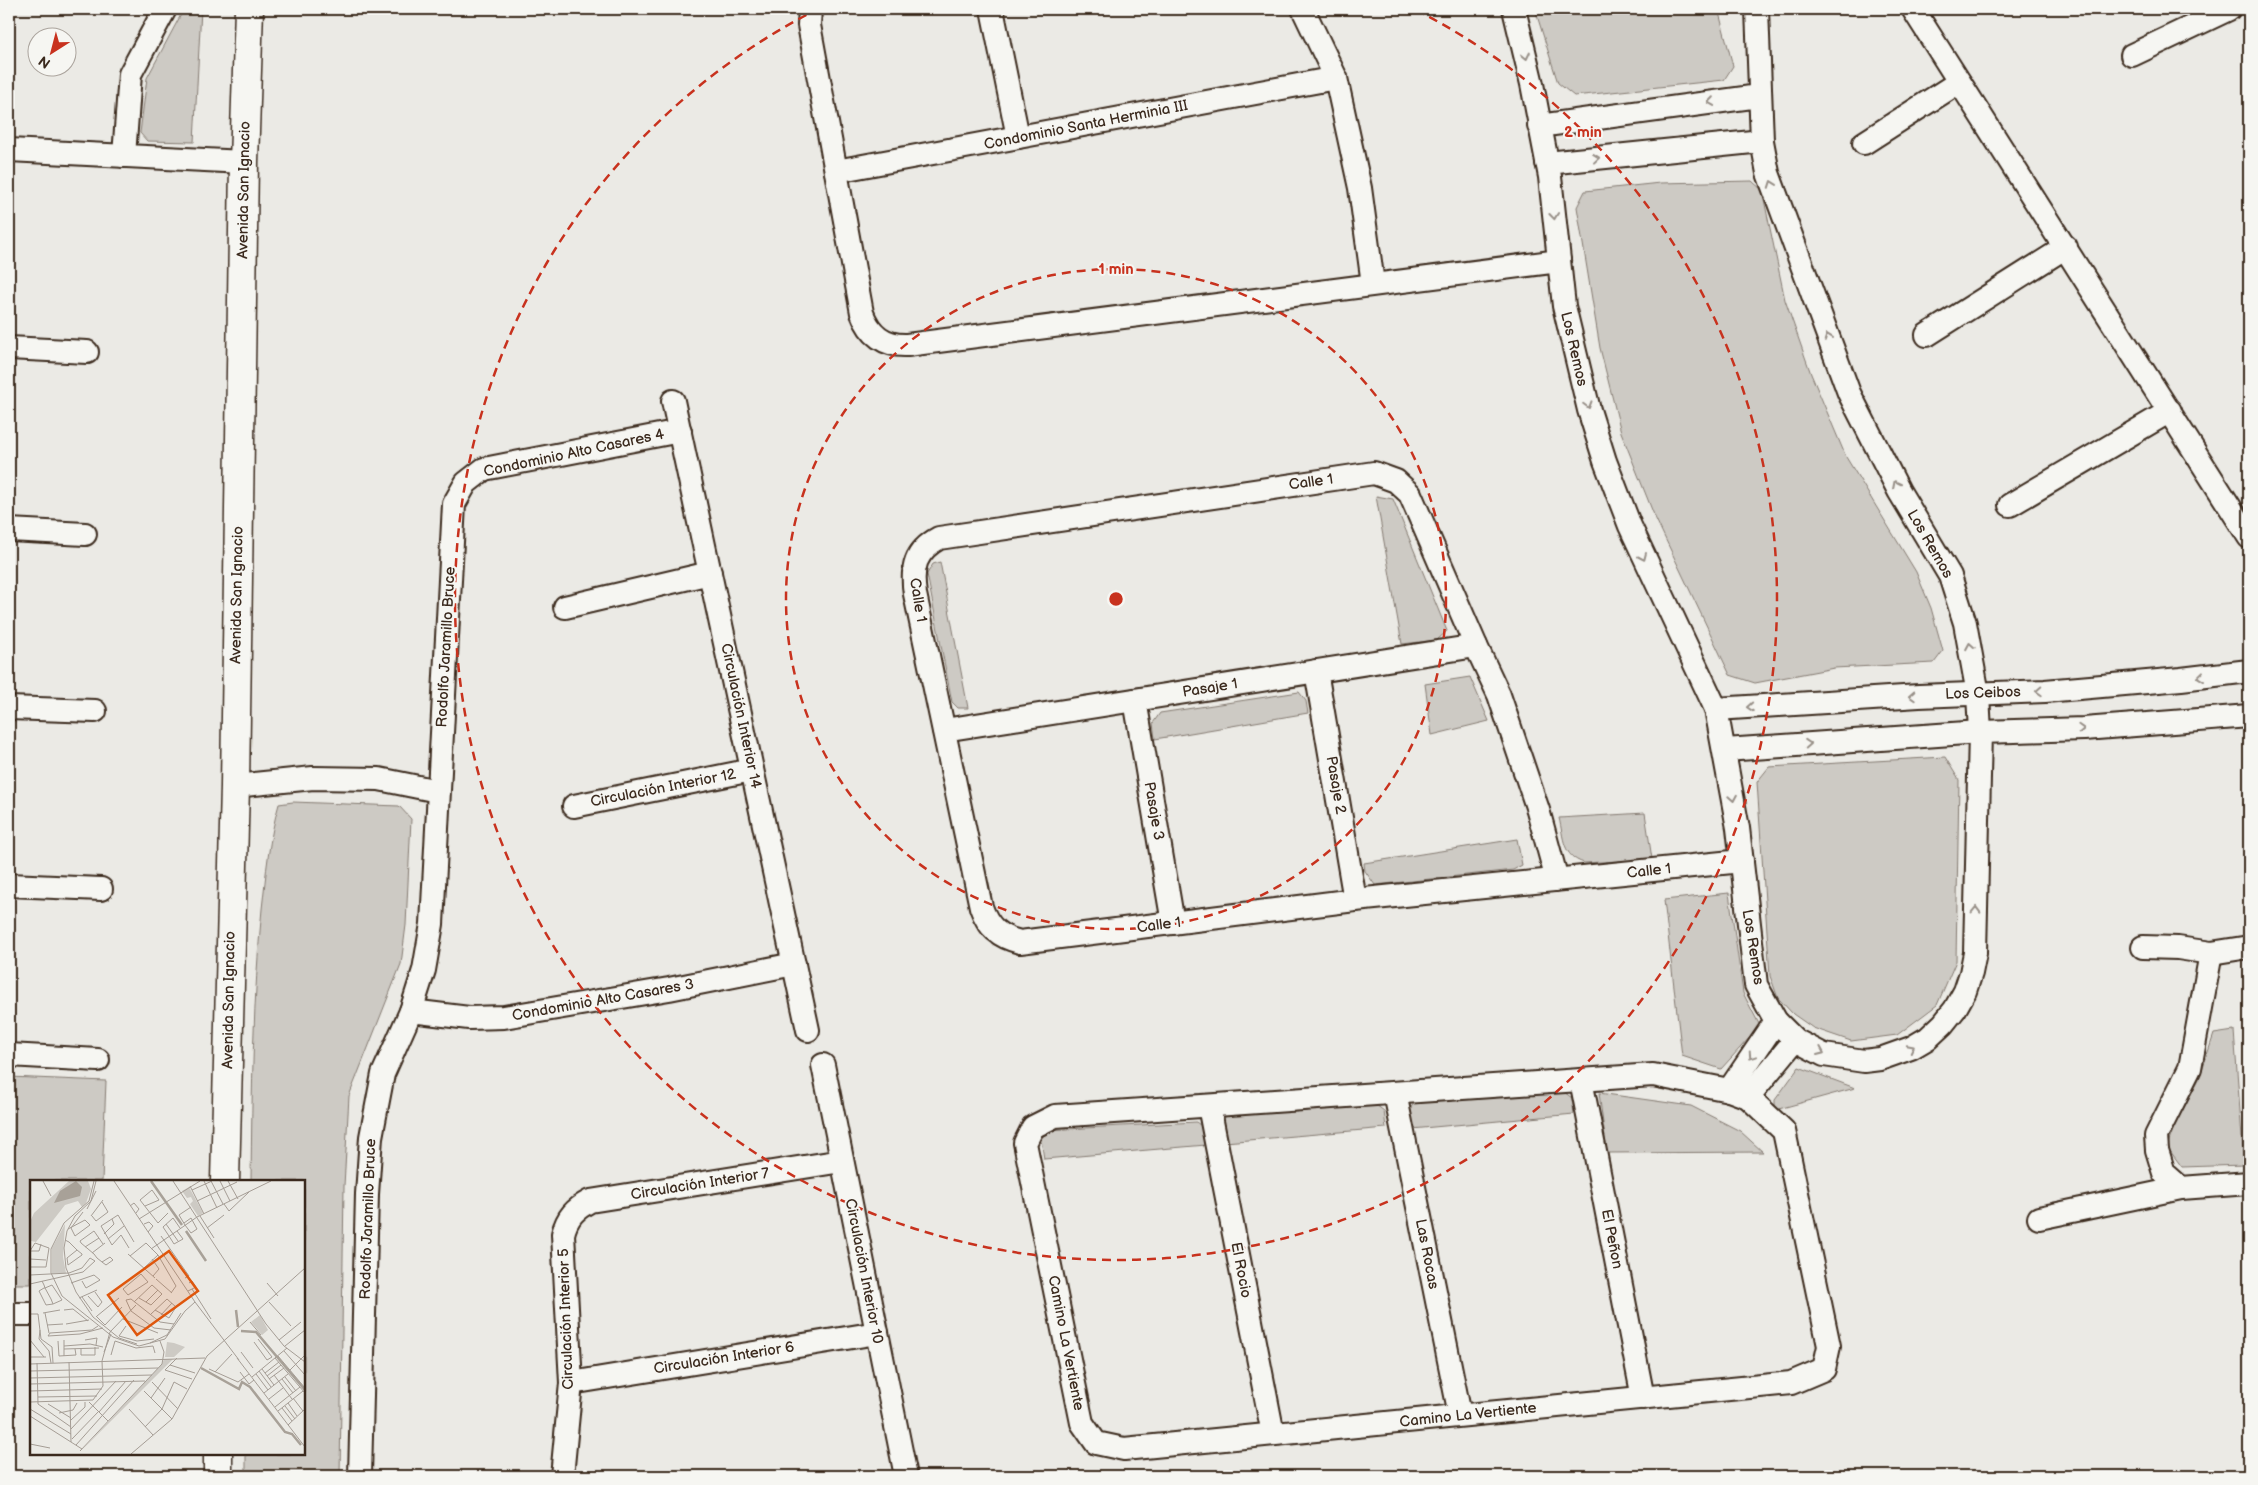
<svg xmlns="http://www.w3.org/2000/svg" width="2258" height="1485" viewBox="0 0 2258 1485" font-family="'Balsamiq Sans',sans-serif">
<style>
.green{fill:#cdcac4;stroke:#847a71}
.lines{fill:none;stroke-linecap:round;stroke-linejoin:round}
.street-casing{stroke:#3b2a1e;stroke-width:26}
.secondary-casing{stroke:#3b2a1e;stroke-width:31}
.street{stroke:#f6f6f2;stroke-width:22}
.secondary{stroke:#f6f6f2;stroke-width:28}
.oneway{stroke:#989088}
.ring{fill:none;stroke:#c8321e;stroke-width:2.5;stroke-dasharray:9 6}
.labels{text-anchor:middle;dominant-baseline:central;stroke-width:4;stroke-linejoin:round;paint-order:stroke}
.street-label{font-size:15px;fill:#3b2a1e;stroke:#f6f6f2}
.inset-river{fill:none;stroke:#a8a198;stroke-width:2.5}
.inset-road{fill:none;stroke:#a59d95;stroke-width:1}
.view{fill:#df570d;fill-opacity:0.15;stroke:#df570d;stroke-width:2.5}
.inset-edge{fill:none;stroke:#3b2a1e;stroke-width:2.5}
.centre{fill:#c8321e;stroke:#f6f6f2;stroke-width:2.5}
.ring-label{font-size:15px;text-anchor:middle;font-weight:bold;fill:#c8321e;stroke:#f6f6f2;stroke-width:4;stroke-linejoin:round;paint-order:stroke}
</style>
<rect width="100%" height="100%" fill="#ebeae5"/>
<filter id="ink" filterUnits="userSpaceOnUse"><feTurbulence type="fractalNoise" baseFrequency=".02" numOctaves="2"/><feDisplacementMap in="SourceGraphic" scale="10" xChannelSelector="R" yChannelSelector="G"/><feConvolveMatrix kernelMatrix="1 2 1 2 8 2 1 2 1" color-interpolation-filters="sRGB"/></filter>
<g filter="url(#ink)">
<!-- green -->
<g class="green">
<polygon points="184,9 201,9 194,142 147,141 140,133 147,78"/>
<polygon points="1535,9 1718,9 1733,66 1724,80 1574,96 1558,83"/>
<polygon points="1752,181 1762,190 1785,300 1811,374 1846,457 1916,572 1931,608 1943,651 1934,663 1834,668 1755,683 1730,675 1654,515 1621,432 1600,348 1577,207 1585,191 1660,183"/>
<polygon points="1376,496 1393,499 1447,631 1437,640 1402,644"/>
<polygon points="940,562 968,708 958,708 952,702 927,574 933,564"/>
<polygon points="1470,677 1489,721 1432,735 1425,684"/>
<polygon points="1299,692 1306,701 1308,713 1155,739 1153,723 1160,713"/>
<polygon points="1945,757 1959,780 1956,961 1937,1005 1897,1035 1851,1041 1813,1028 1793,1014 1778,998 1770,976 1757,782 1769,767"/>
<path d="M 293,802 L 399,806 L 411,819 L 406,925 L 401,964 L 349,1096 L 344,1186 L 340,1476 L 246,1476 L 246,1454 L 304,1454 L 304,1181 L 251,1181 C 252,1090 253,999 262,909 C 266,874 269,838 279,804 Z"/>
<path d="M 1645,813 L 1652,859 L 1584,863 C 1562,856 1564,838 1559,818 Z"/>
<polygon points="1517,839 1522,865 1513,870 1375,885 1365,871 1364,863"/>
<polygon points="1729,893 1743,993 1760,1026 1721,1069 1682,1056 1664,900"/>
<polygon points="2234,1031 2244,1165 2182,1167 2167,1147 2174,1127 2199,1079 2214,1034"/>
<polygon points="1799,1067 1855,1088 1775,1110 1775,1100"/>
<polygon points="9,1077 106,1081 102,1181 31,1181 31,1284 9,1284"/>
<polygon points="1564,1092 1572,1098 1574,1114 1412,1129 1410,1109 1416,1100"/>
<polygon points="1599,1093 1691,1106 1740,1131 1763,1152 1607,1153"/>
<polygon points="1376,1105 1384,1111 1386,1128 1225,1142 1221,1122 1228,1114"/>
<polygon points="1196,1122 1204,1128 1206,1145 1044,1159 1041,1139 1048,1130"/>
</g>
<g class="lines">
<!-- street casing -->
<g class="street-casing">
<g id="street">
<path d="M 810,9 L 809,25 L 862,313 C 870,335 885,346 907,345 L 1559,261"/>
<polyline points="992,9 1018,137"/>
<polyline points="1303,9 1336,78 1360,188 1373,284"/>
<polyline points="1514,9 1532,84 1550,177 1564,306 1589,410 1605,461 1630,526 1716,709 1738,828 1756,985 1776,1021 1795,1040 1824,1055 1864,1061 1880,1059 1911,1048 1928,1038 1943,1024 1955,1009 1965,991 1971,973 1975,953 1980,732 1978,694 1965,623 1950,576 1899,491 1849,393 1768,173 1762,141 1757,9"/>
<polyline points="1913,9 2249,537"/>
<polyline points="2132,55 2229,9"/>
<polyline points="1539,126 1759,96"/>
<polyline points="1864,143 1959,82"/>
<polyline points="9,150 244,162"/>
<polyline points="124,156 130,74 165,9"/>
<polyline points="1547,163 1762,141"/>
<polyline points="836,171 1336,78"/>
<polyline points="1927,335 2066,247"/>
<polyline points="9,348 87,352"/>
<polyline points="673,401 808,1030"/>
<polyline points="2010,505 2170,411"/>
<polyline points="9,530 85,534"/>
<polyline points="565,607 710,573"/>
<polyline points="1316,671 1355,900"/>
<polyline points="1135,700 1173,923"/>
<polyline points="9,708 95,711"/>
<polyline points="1716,709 1919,696 2045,691 2181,679 2249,671"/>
<polyline points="944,730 1476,646"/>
<polyline points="1725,750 1980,732 2084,729 2249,716"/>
<polyline points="235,786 313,778 379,779 438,791"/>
<polyline points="574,806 752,770"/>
<path d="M 1557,880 L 1538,810 L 1499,695 L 1476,646 L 1410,494 L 1396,481 L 1374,473 L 939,538 C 915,551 911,568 915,594 L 981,907 C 988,927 999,937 1020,942 L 1355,900 L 1742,861"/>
<polyline points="9,885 101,889"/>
<polyline points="2143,947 2178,948 2211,953 2249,947"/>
<polyline points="411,1011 469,1018 504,1017 669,989 794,964"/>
<polyline points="9,1055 98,1060"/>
<polyline points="823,1065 906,1476"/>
<polygon points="1653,1075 1729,1090 1748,1097 1784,1131 1829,1346 1824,1369 1791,1383 1124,1449 1096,1443 1082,1423 1025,1143 1033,1127 1055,1116"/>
<polyline points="1581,1080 1643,1398"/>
<polyline points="1729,1090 1776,1021"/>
<polyline points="1395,1093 1460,1415"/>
<polyline points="1748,1097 1795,1040"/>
<polyline points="1209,1106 1273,1434"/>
<polyline points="2181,1188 2164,1173 2157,1150 2156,1136 2190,1068 2211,953"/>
<polyline points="2039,1218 2181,1188 2249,1183"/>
<polyline points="9,1314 31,1314"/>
<polyline points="571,1383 877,1333"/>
<polyline points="360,1476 367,1194 371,1137 383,1074 411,1011 424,970 432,924 454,504 466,483 484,469 680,431"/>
<path d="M 562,1476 L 571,1383 L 563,1234 C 567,1217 575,1209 590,1201 L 842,1161"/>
</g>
</g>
<!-- secondary casing -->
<g class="secondary-casing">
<g id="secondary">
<polyline points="225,1181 235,786 244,162 249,9"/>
<polyline points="218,1476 218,1454"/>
</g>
</g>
<!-- street -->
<use href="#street" class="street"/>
<!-- secondary -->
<use href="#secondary" class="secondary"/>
</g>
<!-- one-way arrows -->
<defs><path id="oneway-chevron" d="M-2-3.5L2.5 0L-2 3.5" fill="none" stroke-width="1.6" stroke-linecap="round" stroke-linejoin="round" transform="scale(1.25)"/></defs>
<g class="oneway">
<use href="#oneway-chevron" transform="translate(1526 56) rotate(78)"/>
<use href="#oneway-chevron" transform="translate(1711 102) rotate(172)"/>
<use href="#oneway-chevron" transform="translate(1596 158) rotate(-6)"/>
<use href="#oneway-chevron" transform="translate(1772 184) rotate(-110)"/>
<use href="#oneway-chevron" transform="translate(1554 216) rotate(84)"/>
<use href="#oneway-chevron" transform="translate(1828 337) rotate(-110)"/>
<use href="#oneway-chevron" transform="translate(1588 405) rotate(74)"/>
<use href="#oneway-chevron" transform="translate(1896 484) rotate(-117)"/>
<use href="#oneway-chevron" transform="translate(1643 557) rotate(66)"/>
<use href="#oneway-chevron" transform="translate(1970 646) rotate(-100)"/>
<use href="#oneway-chevron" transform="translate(2201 677) rotate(173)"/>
<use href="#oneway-chevron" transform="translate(2039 691) rotate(177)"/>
<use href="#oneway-chevron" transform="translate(1912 696) rotate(177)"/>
<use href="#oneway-chevron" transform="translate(1750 707) rotate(176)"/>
<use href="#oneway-chevron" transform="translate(2081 729) rotate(-2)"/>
<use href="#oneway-chevron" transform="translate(1808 744) rotate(-4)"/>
<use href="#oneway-chevron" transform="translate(1733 798) rotate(80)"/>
<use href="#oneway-chevron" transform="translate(1976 910) rotate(-89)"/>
<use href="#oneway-chevron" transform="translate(1911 1048) rotate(-27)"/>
<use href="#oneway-chevron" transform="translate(1821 1052) rotate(23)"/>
<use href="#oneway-chevron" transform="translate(1752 1056) rotate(124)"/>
</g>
</g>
<!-- distance rings -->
<g class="ring">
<circle cx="1116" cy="599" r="330"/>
<path d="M1416 10A661 661 0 1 1 816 10"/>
</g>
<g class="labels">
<!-- street labels -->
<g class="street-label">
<text transform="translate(1086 125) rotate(-11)">Condominio Santa Herminia III</text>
<text transform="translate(244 190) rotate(-89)">Avenida San Ignacio</text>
<text transform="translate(1574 349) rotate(77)">Los Remos</text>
<text transform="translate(574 453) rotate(-12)">Condominio Alto Casares 4</text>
<text transform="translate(1311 482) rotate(-8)">Calle 1</text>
<text transform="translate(1930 544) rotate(60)">Los Remos</text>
<text transform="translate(237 595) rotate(-89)">Avenida San Ignacio</text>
<text transform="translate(918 600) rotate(81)">Calle 1</text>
<text transform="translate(446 647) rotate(-87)">Rodolfo Jaramillo Bruce</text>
<text transform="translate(1210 688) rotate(-9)">Pasaje 1</text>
<text transform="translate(1983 693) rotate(-2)">Los Ceibos</text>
<text transform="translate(741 716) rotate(78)">Circulación Interior 14</text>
<text transform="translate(1336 785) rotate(80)">Pasaje 2</text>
<text transform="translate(663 788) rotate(-11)">Circulación Interior 12</text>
<text transform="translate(1154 811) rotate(80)">Pasaje 3</text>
<text transform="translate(1649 871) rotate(-6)">Calle 1</text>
<text transform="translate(1159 925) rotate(-7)">Calle 1</text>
<text transform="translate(1753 947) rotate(81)">Los Remos</text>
<text transform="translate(229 1000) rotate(-89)">Avenida San Ignacio</text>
<text transform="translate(603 1000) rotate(-10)">Condominio Alto Casares 3</text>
<text transform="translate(700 1184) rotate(-9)">Circulación Interior 7</text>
<text transform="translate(368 1219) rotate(-88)">Rodolfo Jaramillo Bruce</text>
<text transform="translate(1612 1239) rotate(79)">El Peñon</text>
<text transform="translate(1427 1254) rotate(79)">Las Rocas</text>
<text transform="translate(1241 1270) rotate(79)">El Rocio</text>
<text transform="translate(864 1271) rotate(79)">Circulación Interior 10</text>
<text transform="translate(566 1319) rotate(-92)">Circulación Interior 5</text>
<text transform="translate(1066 1343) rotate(79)">Camino La Vertiente</text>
<text transform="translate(724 1358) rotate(-9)">Circulación Interior 6</text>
<text transform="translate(1468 1415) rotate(-6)">Camino La Vertiente</text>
</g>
</g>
<!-- overview -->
<g transform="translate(30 1180)">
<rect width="275" height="275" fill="#ebeae5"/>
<path d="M 39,1 L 58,1 L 61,9 L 56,23 L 52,27 L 48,21 L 35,25 L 6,62 L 1,61 L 0,42 L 4,33 ZM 159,7 L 173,33 L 168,36 L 160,24 L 163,21 L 161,17 L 157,18 L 152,11 ZM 35,44 L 33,77 L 36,93 L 22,94 L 22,68 ZM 230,135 L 238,150 L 232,155 L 221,142 ZM 137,162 L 144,163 L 155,167 L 144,177 L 135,177 ZM 134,179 L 143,179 L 51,271 L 132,184 Z" fill="#cdcac4"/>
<path d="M 46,1 L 52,7 L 50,16 L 24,23 L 30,11 Z" fill="#a8a198"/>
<path class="inset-river" d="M 121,1 L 152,45M 156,51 L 176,81M 206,130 L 208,147M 211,151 L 226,152 L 275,210M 171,188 L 209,209 L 212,202 L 220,207 L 255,252 L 262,254 L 271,265"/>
<path class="inset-road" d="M 13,1 L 21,16M 64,1 L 59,21 L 34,43 L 21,69 L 21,93 L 32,116 L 83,157 L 109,166 L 135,159 L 155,131 L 165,122M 66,1 L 61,21 L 45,36 L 37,51 L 34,68 L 36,88 L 46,112 L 63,137 L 89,158 L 107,164M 84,1 L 165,122 L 209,180M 143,1 L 236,144 L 254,166 L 275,182M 174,1 L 187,28M 181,1 L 193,24M 190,1 L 200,21M 198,1 L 208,19M 160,6 L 174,34M 162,10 L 182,1M 167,21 L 207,2M 194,24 L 199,31 L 219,12M 100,26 L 104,23 L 109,29 L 106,33M 115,26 L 129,20 L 122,10 L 110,20 L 128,43 L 138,33M 57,29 L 66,11M 61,36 L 73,20M 62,36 L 66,41 L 78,32 L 72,22M 170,36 L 184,58M 109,39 L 170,1M 154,43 L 161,38 L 167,49 L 161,53 L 155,45 L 149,35 L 161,27M 114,44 L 119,42 L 123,46 L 118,52M 136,44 L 148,61M 41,48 L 53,32M 177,48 L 194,35M 38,49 L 55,40 L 60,45 L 45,56 L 41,48M 74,54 L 84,44 L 82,39M 131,56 L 159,96 L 155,98M 139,56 L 133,47 L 143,38 L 150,48M 139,56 L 144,64 L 153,59 L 147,51M 78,59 L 94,46M 35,60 L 39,62 L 47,70 L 52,74 L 52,75 L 38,85 L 37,78 L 47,70M 55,67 L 69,58M 99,68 L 91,55 L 82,65 L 71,46 L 88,35 L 104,62M 121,69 L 167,37 L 241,1M 0,71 L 5,63 L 19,68 L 16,87 L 0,87M 0,71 L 9,71 L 11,64M 62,73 L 75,63M 98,74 L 125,98M 100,76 L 116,63 L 128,75 L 146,106 L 141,113M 0,79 L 16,80M 122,79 L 129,89 L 123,96M 72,82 L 80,77 L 83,80 L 76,85 L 72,82 L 67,78 L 64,74 L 51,63 L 50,61 L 64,51 L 73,64M 114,88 L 128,75M 111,94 L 118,102 L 98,115 L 93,109 ZM 0,95 L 39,93 L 52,88 L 60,78 L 65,81 L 53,92 L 0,104M 126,99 L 142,113M 12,101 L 14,105 L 15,108 L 21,119 L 23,124 L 32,120 L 22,105 L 15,108 L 14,108 L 9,111 L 16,125 L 23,124M 41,103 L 64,95 L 70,100 L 56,108 L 52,101M 237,103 L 248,116M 162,109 L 181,139M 158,111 L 166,107 L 162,101 L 159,103M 58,116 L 68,127 L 72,122 L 65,112M 52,117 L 62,131M 49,118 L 67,110M 104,122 L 122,105 L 132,114 L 121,125 L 109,118M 116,122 L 128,110M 239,122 L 261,146M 34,130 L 43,129 L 58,141M 13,133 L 30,130M 15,133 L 19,153M 0,134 L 8,134 L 11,159 L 22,167 L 23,183M 121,134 L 137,119 L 146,127 L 139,138 L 125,130M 131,135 L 142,123M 66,136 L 75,145 L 92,127M 67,136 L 89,118M 93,139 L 128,153M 220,142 L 231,155M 36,144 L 59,140M 17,145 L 33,144M 68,146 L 62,150 L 20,153 L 18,156 L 50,154 L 73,148M 96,146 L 89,156 L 107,161 L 124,159M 10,150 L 9,159 L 19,171 L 21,183M 141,150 L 124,148 L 101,131 L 96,120 L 101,119 L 130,142 L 144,144M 0,160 L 14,177M 34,160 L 34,176M 55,160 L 67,158 L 66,165M 249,160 L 271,142M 28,161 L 29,176 L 46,175 L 45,169M 224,162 L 237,180 L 242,177 L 228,159M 120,163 L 137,155 L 151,133M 34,166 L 60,164 L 73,167M 255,166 L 275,150M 51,168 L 51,175 L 65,175 L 65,167M 34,169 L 69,168M 254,171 L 275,195M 74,172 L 81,154M 211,172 L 223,188M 81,175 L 85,161 L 106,168 L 123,166 L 125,173M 248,176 L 275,208M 0,177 L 16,177M 147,178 L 135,190 L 162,199M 207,178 L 275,267M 245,178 L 275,213M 72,181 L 80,152 L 106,125M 39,182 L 41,262M 7,183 L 8,224M 0,184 L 175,178M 140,185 L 165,193M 179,189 L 208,202 L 219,194M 232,189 L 244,205M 260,190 L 275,175M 0,191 L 128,188M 229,191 L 241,207M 185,192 L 202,174M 210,192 L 219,204 L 224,200M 235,193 L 249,182M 226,194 L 238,210M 244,195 L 262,219M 237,196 L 251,185M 222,197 L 257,168M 255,197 L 266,211M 0,198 L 122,195M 239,199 L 254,188M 252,199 L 263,213M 122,202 L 148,229M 0,204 L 115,201M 0,211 L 72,209M 114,211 L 142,239M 234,213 L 258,194M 8,217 L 67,216M 121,218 L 135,198M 263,218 L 273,231M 239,219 L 253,208M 0,222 L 63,220 L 73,206 L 72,181M 59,222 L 78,241M 258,223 L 267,236M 8,224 L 41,247M 18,224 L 41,238M 255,226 L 265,239M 245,227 L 270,207M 252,228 L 262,241M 0,229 L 41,254M 99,229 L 123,255M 248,231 L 273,211M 69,232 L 96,201M 29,233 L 43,230 L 47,223M 0,236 L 52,269M 41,240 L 55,227 L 55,222M 258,245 L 275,229M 115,247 L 132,229 L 144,202 L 157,209M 41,249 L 86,201M 42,259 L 69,231M 0,264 L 20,268M 46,265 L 104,200M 50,271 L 132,184 L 134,172 L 130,161M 101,274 L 142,239 L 177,176 L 275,88"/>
<path class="view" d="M 139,71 L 168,111 L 107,155 L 78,115 Z"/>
<rect width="275" height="275" class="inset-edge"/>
</g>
<circle cx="1116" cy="599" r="8" class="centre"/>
<g class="ring-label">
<text x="1583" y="137">2 min</text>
<text x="1116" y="274">1 min</text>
</g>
<!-- margin -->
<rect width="2258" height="1485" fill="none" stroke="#f6f6f2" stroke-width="30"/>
<rect x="15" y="15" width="2228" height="1455" fill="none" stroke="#3b2a1e" stroke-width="2" filter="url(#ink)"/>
<!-- north arrow -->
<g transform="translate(52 52) rotate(216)"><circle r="24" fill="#f6f6f2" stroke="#aba49d"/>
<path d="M0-4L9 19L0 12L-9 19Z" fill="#c8321e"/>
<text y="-8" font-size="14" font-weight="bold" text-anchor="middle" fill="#3b2a1e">N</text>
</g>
</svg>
